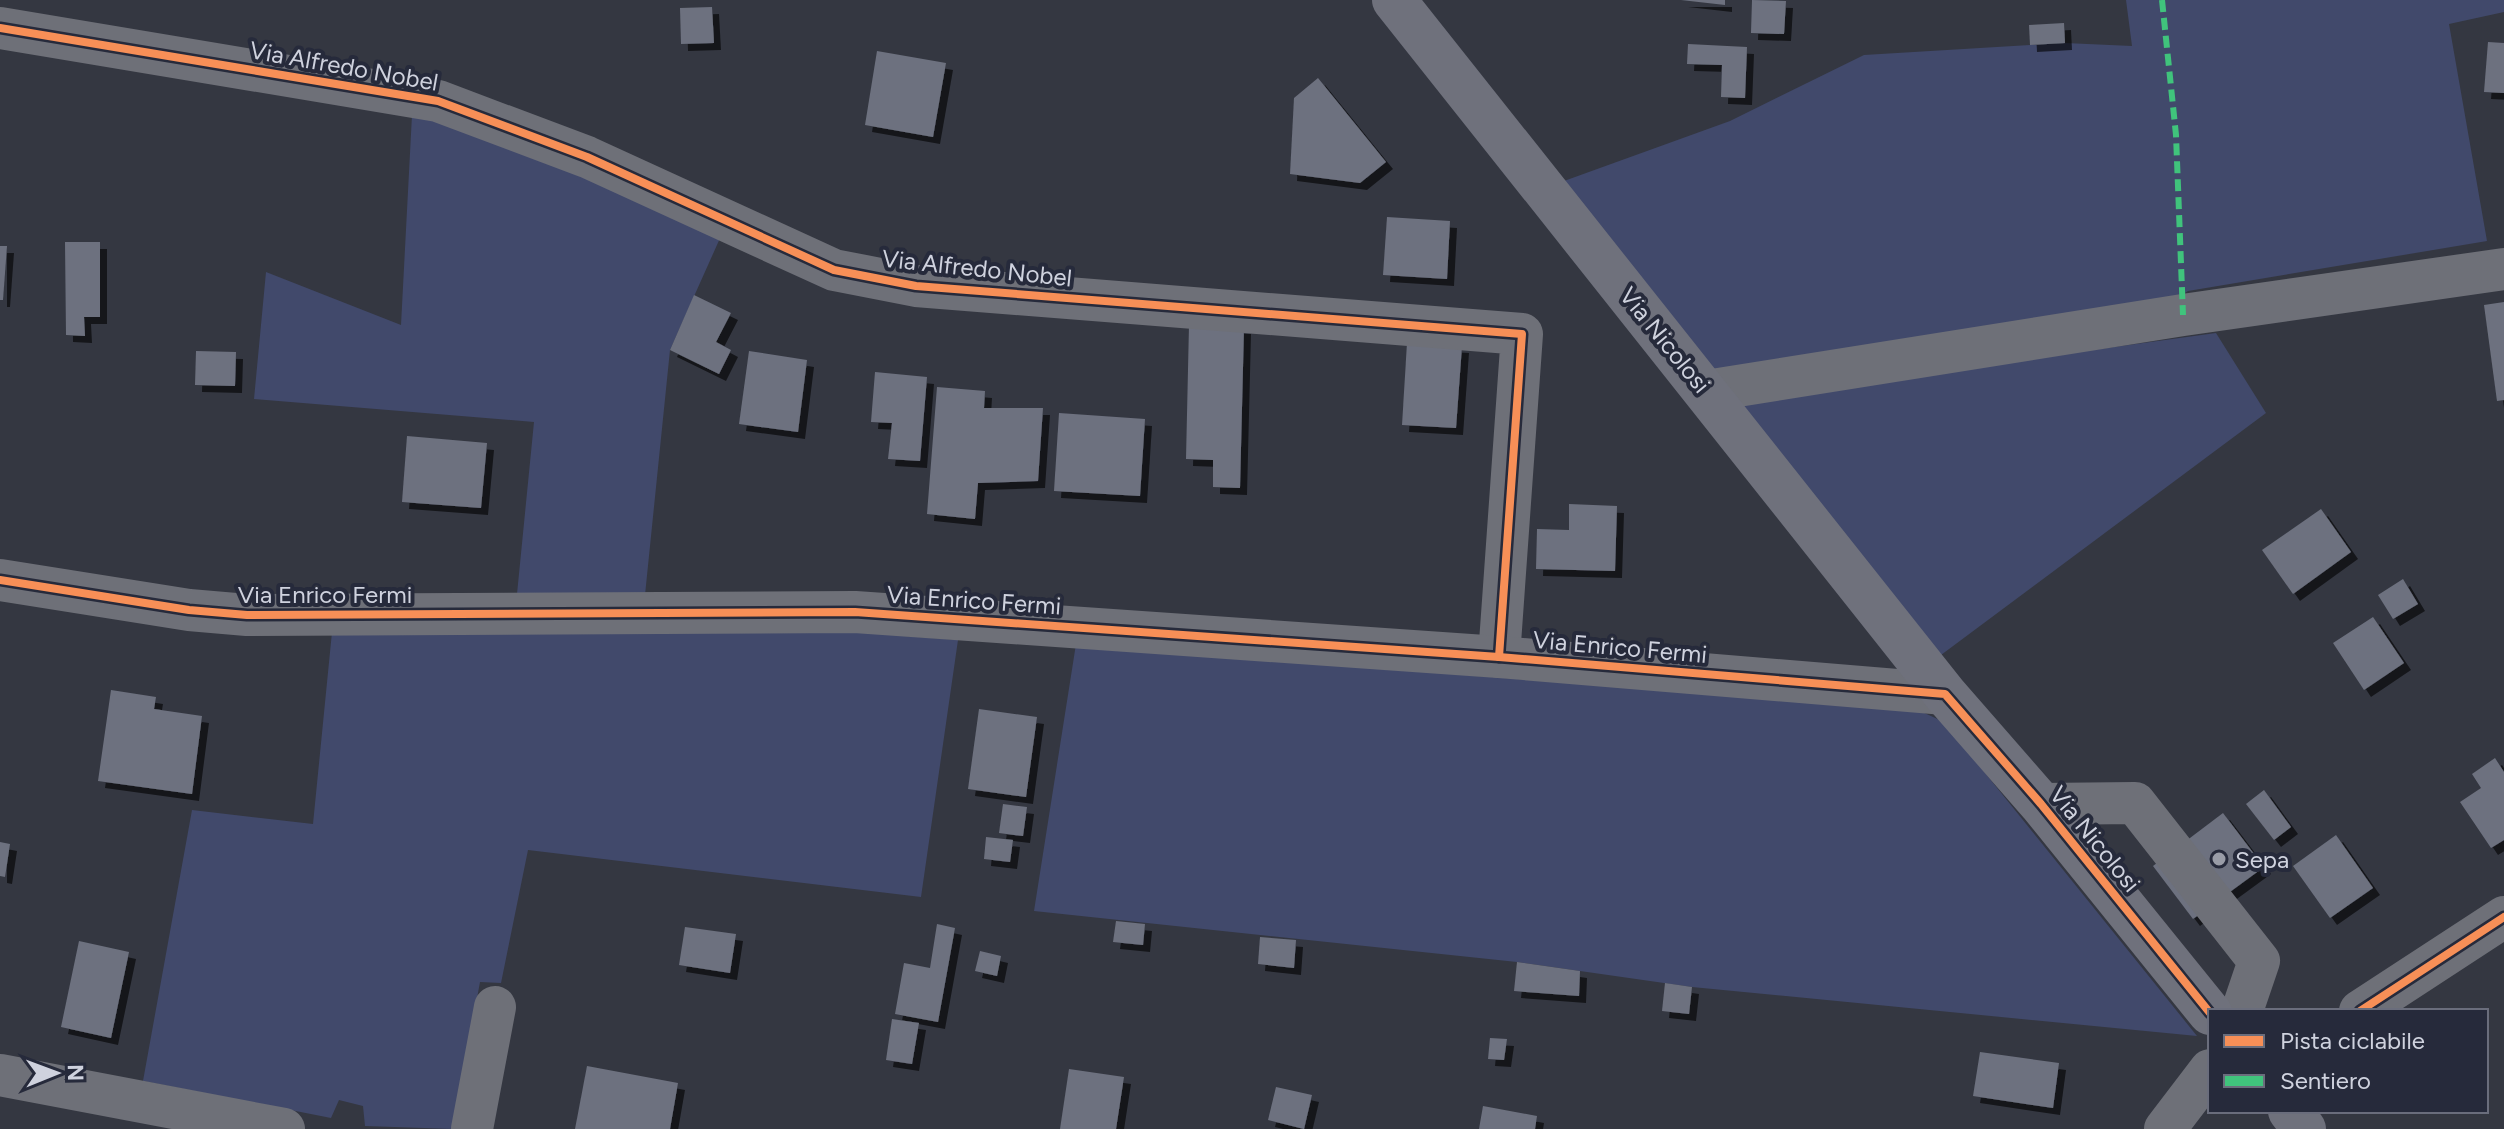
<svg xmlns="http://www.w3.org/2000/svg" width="2504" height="1129" viewBox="0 0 2504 1129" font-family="Figtree,sans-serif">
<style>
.green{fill:#41496b}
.building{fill:#6d717f;filter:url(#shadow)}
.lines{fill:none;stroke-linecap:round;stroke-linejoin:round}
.minor{stroke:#6e7078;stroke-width:42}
.major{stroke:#6f717c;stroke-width:44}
.quiet{stroke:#40c37c;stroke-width:6;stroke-dasharray:12 6;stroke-linecap:butt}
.cycleway-casing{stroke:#262a3b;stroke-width:13}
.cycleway{stroke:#f78f57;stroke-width:8}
.poi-dot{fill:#999ca7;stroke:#262a3b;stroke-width:3}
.labels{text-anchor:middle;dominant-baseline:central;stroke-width:8;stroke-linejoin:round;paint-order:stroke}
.street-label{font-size:24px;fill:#cfd2de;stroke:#262a3b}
.poi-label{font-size:24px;fill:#cfd2de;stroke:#262a3b;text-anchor:start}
</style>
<defs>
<filter id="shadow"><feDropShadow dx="7" dy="7" stdDeviation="0" flood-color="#0009"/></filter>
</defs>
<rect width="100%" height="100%" fill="#343741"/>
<!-- green -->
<g class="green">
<polygon points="2126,0 2504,0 2504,12 2449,24 2487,241 2188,291 2165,305 1722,381 1564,181 1730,121 1864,55 2065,43 2132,46"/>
<polygon points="412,115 463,120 721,236 670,350 645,595 517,594 534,422 254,399 266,272 401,325"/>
<polygon points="2216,333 2266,413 1941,655 1735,399"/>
<polygon points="332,632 853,632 958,640 921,897 528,850 501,983 480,982 453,1129 365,1126 363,1106 339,1100 331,1118 143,1081 192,810 313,824"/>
<polygon points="1076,644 1920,711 1944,722 2197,1036 1692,987 1517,962 1034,911"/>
</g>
<!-- building -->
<g class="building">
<polygon points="1681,0 1725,0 1725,5"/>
<polygon points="1752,0 1786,1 1784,34 1751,33"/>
<polygon points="712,7 714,43 681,44 680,8"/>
<polygon points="2064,23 2065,43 2030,45 2029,25"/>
<polygon points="2488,42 2504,43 2504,93 2484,92"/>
<polygon points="1688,44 1747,47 1745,98 1721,97 1722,65 1687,64"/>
<polygon points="877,51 946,63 933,137 865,125"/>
<polygon points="1318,78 1386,162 1360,183 1290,174 1294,98"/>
<polygon points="1387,217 1450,221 1447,279 1383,275"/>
<polygon points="65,242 100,242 100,317 84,317 85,336 66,335"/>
<polygon points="0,246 7,246 3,300 0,300"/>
<polygon points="694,295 731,313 716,342 731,350 719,374 670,350"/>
<polygon points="2504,302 2504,400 2497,401 2484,305"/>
<polygon points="1189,325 1244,327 1240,488 1213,487 1213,460 1186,459"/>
<polygon points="1407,343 1462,346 1456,428 1402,425"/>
<polygon points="196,351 236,352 235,386 195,385"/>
<polygon points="749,351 807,360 798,432 739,424"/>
<polygon points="875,372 927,377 920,461 888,459 892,423 871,422"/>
<polygon points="937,387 985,391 984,408 1043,408 1038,481 978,483 975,519 927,514"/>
<polygon points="1059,413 1145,419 1140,496 1054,491"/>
<polygon points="407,436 487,443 481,508 402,502"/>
<polygon points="1569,504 1617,506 1615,571 1536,569 1537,529 1569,530"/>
<polygon points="2321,509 2351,552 2293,594 2262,550"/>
<polygon points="2403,579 2418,604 2393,619 2378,595"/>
<polygon points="2373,617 2404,663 2364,690 2333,643"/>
<polygon points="111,690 156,697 154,709 202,716 192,794 98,781"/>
<polygon points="979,709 1037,717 1026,797 968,789"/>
<polygon points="2495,758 2504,772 2504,840 2491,848 2460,802 2481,788 2472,774"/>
<polygon points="2264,790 2291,827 2274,840 2246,804"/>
<polygon points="1003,804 1027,807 1023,836 999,833"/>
<polygon points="2223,813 2264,867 2193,919 2153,866"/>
<polygon points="2336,835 2373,888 2330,918 2293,866"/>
<polygon points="986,837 1013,840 1010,862 984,859"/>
<polygon points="0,842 10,844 5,877 0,876"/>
<polygon points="1116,921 1145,924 1143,945 1113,942"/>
<polygon points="937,924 955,928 938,1022 895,1014 904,963 930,968"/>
<polygon points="685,927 736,934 730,973 679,965"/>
<polygon points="1260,937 1296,940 1294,968 1258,964"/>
<polygon points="79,941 129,952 111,1038 61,1027"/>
<polygon points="980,951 1001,956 997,976 975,971"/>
<polygon points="1517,962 1580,971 1579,996 1514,991"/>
<polygon points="1665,983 1692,987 1689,1014 1662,1011"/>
<polygon points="892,1019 919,1023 912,1064 886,1060"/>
<polygon points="1490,1038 1507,1039 1504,1060 1488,1059"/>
<polygon points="1980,1052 2059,1063 2053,1108 1973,1096"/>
<polygon points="587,1066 678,1083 670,1129 575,1129"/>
<polygon points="1069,1069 1124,1077 1116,1129 1060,1129"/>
<polygon points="1276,1087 1312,1095 1304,1129 1268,1120"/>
<polygon points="1483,1106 1537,1116 1535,1129 1479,1129"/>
</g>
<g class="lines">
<!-- minor -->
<g class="minor">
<polyline points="0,28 438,101 587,157 834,270 916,286 1522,334 1499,657"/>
<polyline points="1706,391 2183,315 2504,269"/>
<polyline points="0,580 189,610 247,615 855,612 1499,657 1945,694"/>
<polyline points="2041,804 2135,803 2259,961 2242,1011"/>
<polyline points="2360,1011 2504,917"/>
<polyline points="0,1075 284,1129"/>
<polyline points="472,1129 495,1007"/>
<polyline points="2165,1129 2210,1070"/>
</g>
<!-- major -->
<g class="major">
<polyline points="1394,0 1945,694 2041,804 2210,1013"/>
<polyline points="2290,1111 2304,1129"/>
</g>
<!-- quiet -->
<polyline class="quiet" points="2162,0 2176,135 2183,315"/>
<!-- cycleway casing -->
<g class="cycleway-casing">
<g id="cycleway">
<polyline points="0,28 438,101 587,157 834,270 916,286 1522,334 1499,657"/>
<polyline points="0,580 189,610 247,615 855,612 1499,657 1945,694 2041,804 2210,1013"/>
<polyline points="2360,1011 2504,917"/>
</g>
</g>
<!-- cycleway -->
<use href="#cycleway" class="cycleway"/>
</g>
<!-- markers -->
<circle class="poi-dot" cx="2219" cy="859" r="8"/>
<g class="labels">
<!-- street labels -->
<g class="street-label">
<text transform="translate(344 66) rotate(10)">Via Alfredo Nobel</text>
<text transform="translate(977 268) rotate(6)">Via Alfredo Nobel</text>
<text transform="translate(1665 340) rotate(51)">Via Nicolosi</text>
<text x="325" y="594">Via Enrico Fermi</text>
<text transform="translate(974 600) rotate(4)">Via Enrico Fermi</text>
<text transform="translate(1620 647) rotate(5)">Via Enrico Fermi</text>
<text transform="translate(2095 839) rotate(51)">Via Nicolosi</text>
</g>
<!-- poi labels -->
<g class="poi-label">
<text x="2235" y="859">Sepa</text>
</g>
</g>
<!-- legend -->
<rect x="2208" y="1009" width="280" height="104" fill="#262a3b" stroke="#6a6d7c" stroke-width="2"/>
<rect x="2224" y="1035" width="40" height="12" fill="#f78f57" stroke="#6a6d7c" stroke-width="2"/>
<text x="2280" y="1049" font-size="24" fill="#cfd2de">Pista ciclabile</text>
<rect x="2224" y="1075" width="40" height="12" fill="#40c37c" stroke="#6a6d7c" stroke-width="2"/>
<text x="2280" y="1089" font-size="24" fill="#cfd2de">Sentiero</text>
<!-- north arrow -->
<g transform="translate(56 1073) rotate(89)" stroke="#262a3b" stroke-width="6" paint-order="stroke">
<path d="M0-6L14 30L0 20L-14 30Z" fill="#cfd2de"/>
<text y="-12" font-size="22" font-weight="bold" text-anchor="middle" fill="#cfd2de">N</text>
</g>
</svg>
